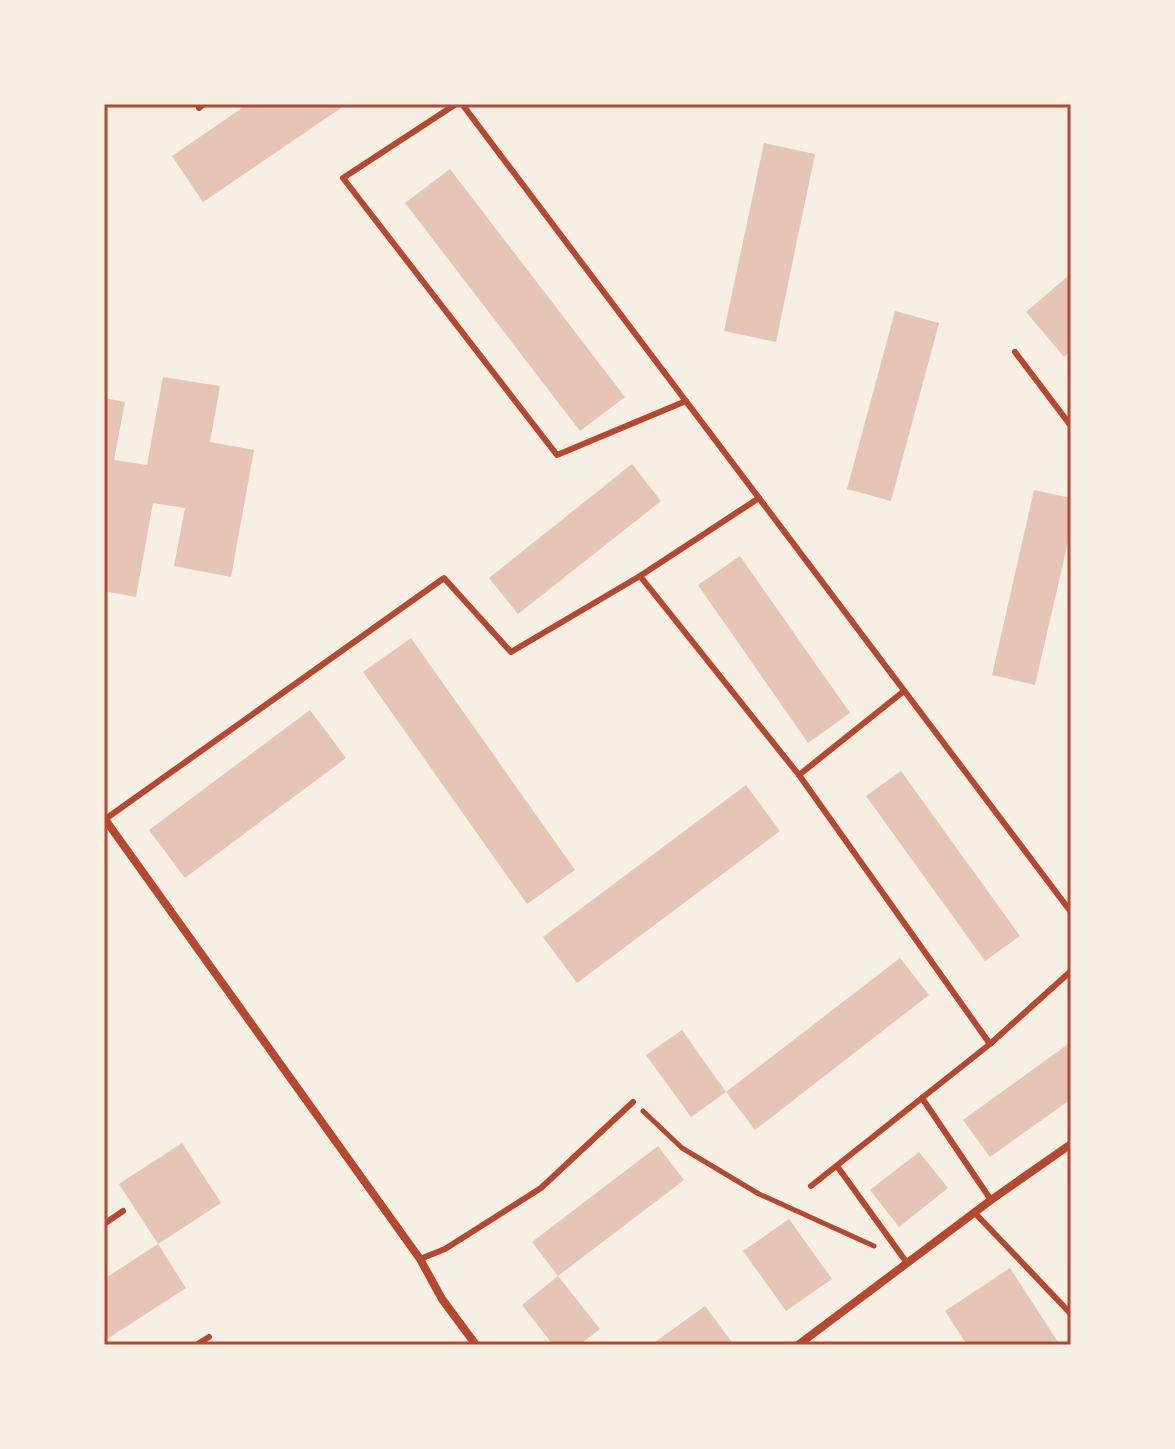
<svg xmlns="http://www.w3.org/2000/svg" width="1175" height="1449" viewBox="0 0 1175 1449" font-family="Lato,sans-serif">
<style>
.building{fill:#e6c5b7}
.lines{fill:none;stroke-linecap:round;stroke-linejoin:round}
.path{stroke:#b5482f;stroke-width:5}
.service{stroke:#b5482f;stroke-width:6}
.minor{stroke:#b5482f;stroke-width:8}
.neatline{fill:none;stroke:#b5482f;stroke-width:3}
</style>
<rect width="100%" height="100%" fill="#f6efe4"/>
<!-- building -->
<g class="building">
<polygon points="248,104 347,104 203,202 172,156"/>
<polygon points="764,143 815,154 776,342 724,331"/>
<polygon points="450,169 625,397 580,431 405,203"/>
<polygon points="1068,276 1071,280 1071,351 1064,357 1026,312"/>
<polygon points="895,311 939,323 891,501 847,489"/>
<polygon points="163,377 220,386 210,442 254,450 231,577 174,566 185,508 153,503 136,597 104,591 104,398 125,402 114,460 147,465"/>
<polygon points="632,464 661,501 518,614 489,578"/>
<polygon points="1034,490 1071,498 1071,529 1035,685 992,675"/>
<polygon points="740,556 850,713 808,743 698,585"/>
<polygon points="411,638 575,870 527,904 363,672"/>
<polygon points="310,710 346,758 185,878 149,830"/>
<polygon points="901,771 1020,936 985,961 866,796"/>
<polygon points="746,785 780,831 577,983 543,937"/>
<polygon points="900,958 929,995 755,1130 726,1092"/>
<polygon points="682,1030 726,1092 691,1117 646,1055"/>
<polygon points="1071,1042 1071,1099 990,1157 963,1120"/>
<polygon points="182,1143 221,1203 158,1244 119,1184"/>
<polygon points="658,1146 684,1180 558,1276 532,1242"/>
<polygon points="919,1152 948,1188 899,1227 870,1190"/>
<polygon points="789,1219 832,1279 786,1311 743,1251"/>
<polygon points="158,1244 186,1288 104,1341 104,1279"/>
<polygon points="1010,1268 1058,1342 1053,1345 967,1345 945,1311"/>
<polygon points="558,1276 600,1329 579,1345 553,1345 522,1305"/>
<polygon points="705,1306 734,1345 651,1345"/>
</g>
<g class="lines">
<!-- path -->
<polyline class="path" points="643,1111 682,1148 759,1194 874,1246"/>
<!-- service -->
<g class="service">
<polyline points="456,104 343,178 557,455 686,401"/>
<polyline points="462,104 1071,912"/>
<polyline points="199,108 204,104"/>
<polyline points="1015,352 1071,426"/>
<polyline points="640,576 799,775 990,1044"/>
<polyline points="799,775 904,691"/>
<polyline points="104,820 444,578 511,652 640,576 759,498"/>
<polyline points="922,1098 991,1200"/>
<polyline points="837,1166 907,1263"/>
<polyline points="811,1186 990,1044 1071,971"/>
<polyline points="974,1212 1071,1314"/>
<polyline points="104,1224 123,1211"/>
<polyline points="420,1259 445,1249 541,1188 633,1102"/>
<polyline points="196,1345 209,1337"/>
</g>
<!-- minor -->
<g class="minor">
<polyline points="104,818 420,1259 442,1299 476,1345"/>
<polyline points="798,1345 991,1200 1071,1144"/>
</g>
</g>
<!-- border -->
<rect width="1175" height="1449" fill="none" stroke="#f6efe4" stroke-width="212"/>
<rect x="106" y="106" width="963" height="1237" class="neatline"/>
</svg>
